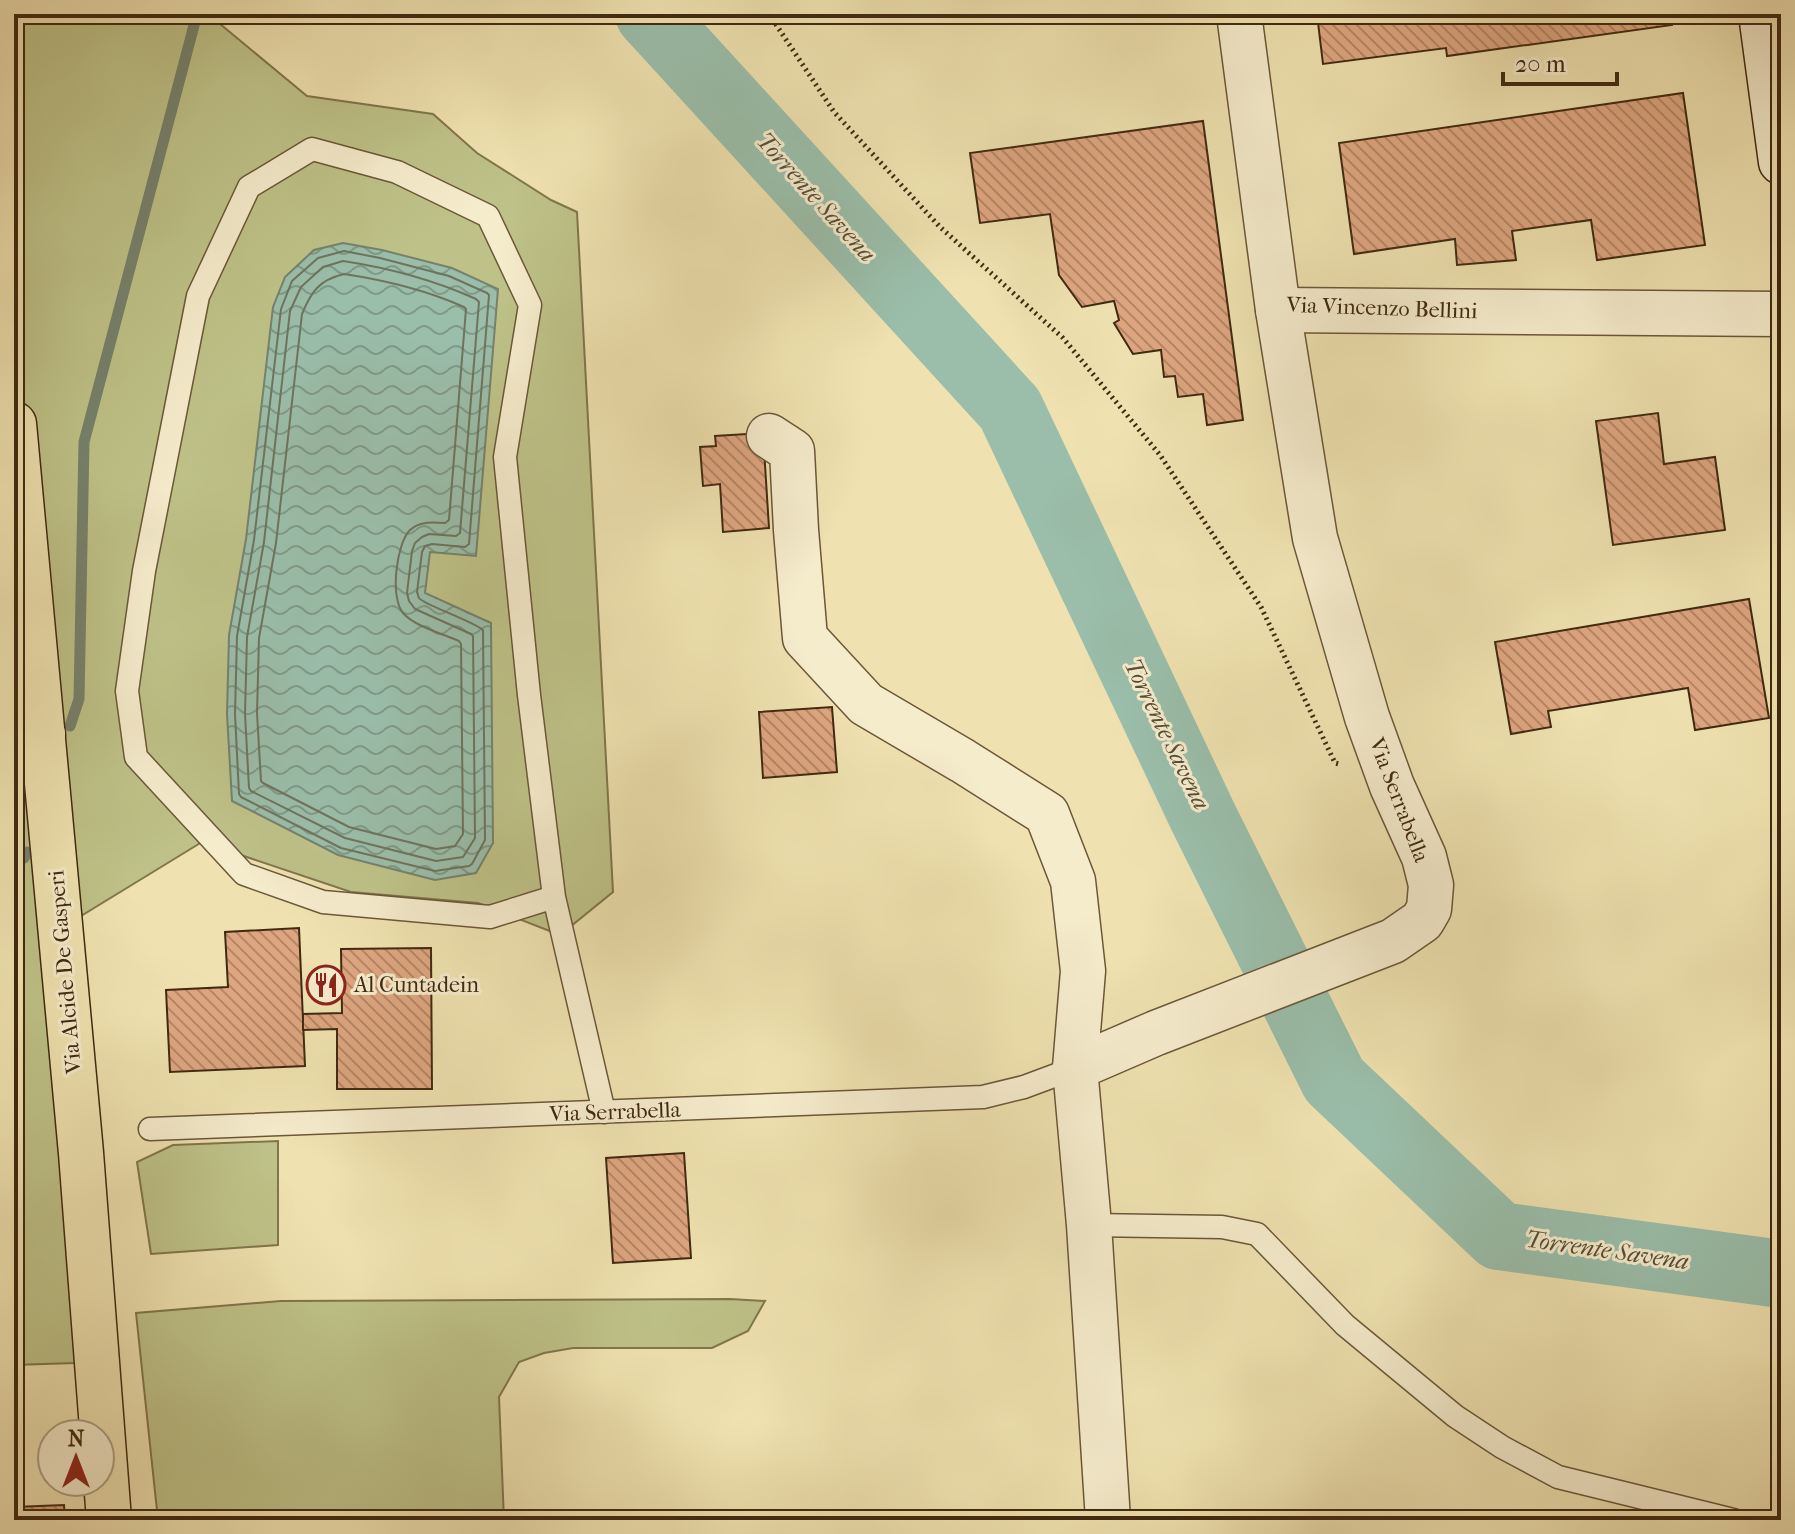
<svg xmlns="http://www.w3.org/2000/svg" width="1795" height="1534" viewBox="0 0 1795 1534" font-family="'IM FELL French Canon',serif">
<style>
.green{fill:#bec288;stroke:#80764c;stroke-width:2}
.water{fill:url(#water-waves);stroke:#76826c;stroke-width:2}
.lines{fill:none;stroke-linecap:round;stroke-linejoin:round}
.shore{stroke:#6e745d;stroke-width:2}
.stream{stroke:#76826c;stroke-width:11}
.river{stroke:#9abeaa;stroke-width:68}
.building{fill:url(#building-back-hatch);stroke:#412910;stroke-width:2}
.lane-casing{stroke:#6c5738;stroke-width:25}
.street-casing{stroke:#6c5738;stroke-width:47}
.secondary-casing{stroke:#412910;stroke-width:47}
.primary-casing{stroke:#412910;stroke-width:47}
.path{stroke:#412910;stroke-width:5;stroke-dasharray:2 4;stroke-linecap:butt}
.lane{stroke:#f5eccc;stroke-width:22}
.street{stroke:#f5eccc;stroke-width:44}
.secondary{stroke:#f5eccc;stroke-width:44}
.primary{stroke:#efe2b0;stroke-width:44}
.labels{text-anchor:middle;dominant-baseline:central;stroke-width:6;stroke-linejoin:round;paint-order:stroke}
.street-label{font-size:22px;fill:#412910;stroke:#f5eccc}
.poi-label{font-size:22px;fill:#412910;stroke:#f5eccc;text-anchor:start}
.water-label{font-size:24px;font-style:italic;fill:#574e36;stroke:#f5eccc}
</style>
<defs>
<pattern id="water-waves" width="16" height="10" patternUnits="userSpaceOnUse" patternTransform="scale(2)"><rect width="16" height="10" fill="#9abeaa"/><path d="M0 5q4-4 8 0t8 0" fill="none" stroke="#7f9a89"/></pattern>
<pattern id="building-back-hatch" width="6" height="6" patternUnits="userSpaceOnUse" patternTransform="scale(2)"><rect width="6" height="6" fill="#dea680"/><path d="M-1 5l2 2M0 0l6 6M5-1l2 2" fill="none" stroke="#b68767"/></pattern>
</defs>
<rect width="100%" height="100%" fill="#efe2b0"/>
<filter id="stains"><feTurbulence type="fractalNoise" baseFrequency=".0025" numOctaves="4"/><feColorMatrix values="0 0 0 0 .2 0 0 0 0 .09 0 0 0 0 .02 0 0 0 .5 -.17"/></filter>
<radialGradient id="worn" r=".72"><stop offset=".6" stop-color="#630" stop-opacity="0"/><stop offset="1" stop-color="#630" stop-opacity=".3"/></radialGradient>
<!-- green -->
<g class="green">
<polygon points="14,14 208,14 307,96 433,114 477,153 551,200 577,212 613,892 560,935 478,903 351,892 202,842 50,935 75,1363 14,1365"/>
<polygon points="278,1141 278,1245 151,1254 137,1162 173,1145"/>
<polygon points="730,1299 765,1301 748,1331 712,1348 573,1348 544,1353 519,1362 499,1397 504,1520 158,1520 136,1313 281,1301"/>
</g>
<!-- water -->
<polygon class="water" points="343,243 382,250 452,268 498,289 476,556 430,552 425,593 491,623 493,843 476,873 435,880 338,855 232,801 227,714 229,635 246,539 273,307 285,277 314,250"/>
<g class="lines">
<!-- shore -->
<g class="shore">
<path d="M 344,251 L 380,258 L 449,276 L 487,293 L 489,295 L 469,544 L 465,547 L 432,544 L 425,546 L 422,552 L 417,592 C 418,594 418,596 419,598 C 424,605 471,620 483,630 L 485,840 L 472,864 L 469,866 L 435,871 L 341,848 L 241,797 L 239,794 L 235,714 L 237,636 L 254,540 L 281,309 L 292,281 L 318,258 Z"/>
<path d="M 343,261 C 389,268 434,280 476,299 L 479,302 L 460,533 L 456,536 L 429,534 L 422,537 L 415,543 L 412,551 L 407,593 L 409,601 L 415,609 L 471,634 L 473,636 L 475,838 L 463,857 L 436,861 L 345,838 L 251,791 L 249,788 L 245,714 L 247,637 L 264,542 L 290,311 L 301,287 L 323,267 Z"/>
<path d="M 344,274 C 384,280 426,290 464,307 L 466,309 L 449,520 L 445,523 C 433,522 420,521 410,530 C 396,544 390,598 403,613 C 414,626 443,634 459,641 L 461,644 L 463,834 L 455,846 L 436,849 L 349,827 L 263,783 L 261,781 L 257,713 L 259,638 L 276,543 L 302,314 C 311,292 319,280 344,274 Z"/>
</g>
<!-- stream -->
<g class="stream">
<polyline points="70,726 79,699 84,442 197,14"/>
<polyline points="24,858 27,852"/>
</g>
<!-- river -->
<polyline class="river" points="649,14 1010,409 1203,817 1334,1080 1499,1236 1781,1274"/>
</g>
<!-- building -->
<g class="building">
<polygon points="1317,14 1671,14 1672,25 1447,56 1446,48 1323,64"/>
<polygon points="1683,93 1705,245 1597,260 1591,220 1512,231 1516,260 1457,265 1455,239 1354,254 1339,143"/>
<polygon points="1203,121 1243,420 1207,425 1203,394 1178,397 1175,376 1164,377 1161,350 1133,354 1114,323 1119,320 1114,301 1082,307 1059,275 1050,214 980,223 970,153"/>
<polygon points="1658,413 1664,464 1715,457 1725,530 1613,545 1596,421"/>
<polygon points="763,433 769,528 723,532 720,484 703,486 700,447 716,446 715,436"/>
<polygon points="1749,599 1769,718 1695,730 1688,688 1548,711 1551,727 1511,734 1495,642"/>
<polygon points="832,707 837,772 763,778 759,712"/>
<polygon points="299,928 305,1066 170,1072 166,990 228,987 225,932"/>
<polygon points="431,948 432,1089 337,1089 337,1029 303,1030 303,1014 342,1013 341,949"/>
<polygon points="684,1153 691,1258 613,1263 606,1158"/>
<polygon points="14,1411 22,1411 21,1444 14,1444"/>
<polygon points="64,1505 65,1520 14,1520 14,1507"/>
</g>
<g class="lines">
<!-- lane casing -->
<g class="lane-casing">
<g id="lane">
<polyline points="554,897 490,917 323,902 244,874 136,757 127,691 144,571 198,296 249,187 312,149 397,172 488,216 530,305 505,457 529,695 554,897 604,1112"/>
<polyline points="150,1129 983,1097 1024,1087 1075,1068"/>
<polyline points="1089,1225 1222,1227 1257,1234 1345,1325 1455,1416 1502,1447 1558,1477 1733,1520"/>
</g>
</g>
<!-- street casing -->
<g class="street-casing">
<g id="street">
<polyline points="1278,310 1781,314"/>
<polyline points="769,436 792,451 796,530 805,638 866,704 963,761 1047,814 1073,881 1083,971 1075,1068"/>
<polyline points="14,740 43,734"/>
<polyline points="1108,1520 1089,1225 1075,1068 1156,1033 1393,941 1422,921 1429,909 1431,885 1424,857 1392,786 1367,717 1315,538 1278,310 1239,14"/>
</g>
</g>
<!-- secondary casing -->
<g class="secondary-casing">
<polyline id="secondary" points="1761,14 1781,162"/>
</g>
<!-- primary casing -->
<g class="primary-casing">
<polyline id="primary" points="14,424 81,1153 109,1520"/>
</g>
<!-- path -->
<polyline class="path" points="769,14 834,112 940,227 1063,338 1160,455 1261,607 1335,763 1339,764"/>
<!-- lane -->
<use href="#lane" class="lane"/>
<!-- street -->
<use href="#street" class="street"/>
<!-- secondary -->
<use href="#secondary" class="secondary"/>
<!-- primary -->
<use href="#primary" class="primary"/>
</g>
<!-- icons -->
<defs>
<g id="restaurant-ring" transform="scale(2)"><circle r="9.5" fill="#f5eccc" stroke="#8f2418" stroke-width="1.5"/><path d="M-5-6h1v4h1v-4h1v4h1v-4h1v5L-1.5 .5V6h-2V.5L-5-1ZM5-6V6H3V1.5H1.5Q1.5-4 5-6Z" fill="#8f2418"/></g>
</defs>
<g fill-rule="evenodd">
<use href="#restaurant-ring" x="326" y="985"/>
</g>
<g class="labels">
<!-- street labels -->
<g class="street-label">
<text transform="translate(1382 308) rotate(2)">Via Vincenzo Bellini</text>
<text transform="translate(1399 800) rotate(69)">Via Serrabella</text>
<text transform="translate(65 972) rotate(-95)">Via Alcide De Gasperi</text>
<text transform="translate(615 1112) rotate(-2)">Via Serrabella</text>
</g>
<!-- poi labels -->
<g class="poi-label">
<text x="354" y="985">Al Cuntadein</text>
</g>
<!-- water labels -->
<g class="water-label">
<text transform="translate(816 197) rotate(48)">Torrente Savena</text>
<text transform="translate(1167 734) rotate(64)">Torrente Savena</text>
<text transform="translate(1607 1250) rotate(8)">Torrente Savena</text>
</g>
</g>
<!-- margin -->
<rect width="1795" height="1534" fill="none" stroke="#efe2b0" stroke-width="48"/>
<rect x="16" y="16" width="1763" height="1502" fill="none" stroke="#412910" stroke-width="4"/>
<rect x="24" y="24" width="1747" height="1486" fill="none" stroke="#412910" stroke-width="2"/>
<!-- north arrow -->
<g transform="translate(76 1458)"><circle r="38" fill="#f5eccc" stroke="#ad9e81" stroke-width="2"/>
<path d="M0-6L14 30L0 20L-14 30Z" fill="#8f2418"/>
<text y="-12" font-size="22" font-weight="bold" text-anchor="middle" fill="#412910">N</text>
</g>
<!-- scale -->
<path d="M1503 72v12h114v-12" fill="none" stroke="#412910" stroke-width="4"/>
<text x="1515" y="72" font-size="24" fill="#412910" stroke="#f5eccc" stroke-width="6" paint-order="stroke">20 m</text>
<rect width="100%" height="100%" filter="url(#stains)"/>
<rect width="100%" height="100%" fill="url(#worn)"/>
</svg>
